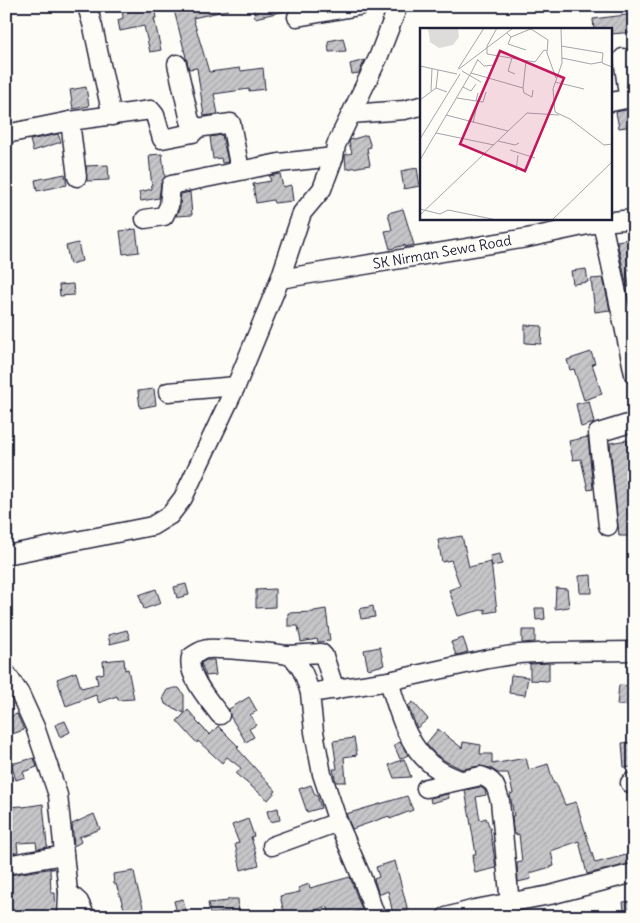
<svg xmlns="http://www.w3.org/2000/svg" width="640" height="923" viewBox="0 0 640 923" font-family="Delius,sans-serif">
<style>
.building{fill:url(#building-hatch);stroke:#22223b}
.lines{fill:none;stroke-linecap:round;stroke-linejoin:round}
.minor-casing{stroke:#22223b;stroke-width:21}
.minor{stroke:#fdfcf7;stroke-width:18}
.labels{text-anchor:middle;dominant-baseline:central;stroke-width:4;stroke-linejoin:round;paint-order:stroke}
.street-label{font-size:14px;fill:#22223b;stroke:#fdfcf7}
.inset-road{fill:none;stroke:#a5a5ac;stroke-width:1}
.view{fill:#c2185b;fill-opacity:0.15;stroke:#c2185b;stroke-width:2.5}
.inset-edge{fill:none;stroke:#22223b;stroke-width:2.5}
</style>
<defs>
<pattern id="building-hatch" width="6" height="6" patternUnits="userSpaceOnUse" patternTransform="scale(1.25)"><rect width="6" height="6" fill="#c6c6c8"/><path d="M-1 1l2-2M0 6l6-6M5 7l2-2" fill="none" stroke="#aaaaad"/></pattern>
</defs>
<rect width="100%" height="100%" fill="#fdfcf7"/>
<filter id="ink" filterUnits="userSpaceOnUse"><feTurbulence type="fractalNoise" baseFrequency=".02" numOctaves="2"/><feDisplacementMap in="SourceGraphic" scale="10" xChannelSelector="R" yChannelSelector="G"/><feConvolveMatrix kernelMatrix="1 2 1 2 8 2 1 2 1" color-interpolation-filters="sRGB"/></filter>
<g filter="url(#ink)">
<!-- building -->
<g class="building">
<polygon points="122,6 154,6 156,18 154,18 161,50 150,52 144,26 120,31 118,20 123,18"/>
<polygon points="173,6 228,6 228,10 193,18 209,72 240,68 241,71 263,68 265,89 249,91 249,89 214,94 218,114 204,116 197,68 189,69"/>
<polygon points="253,6 289,6 289,10 255,18"/>
<polygon points="634,14 634,32 611,34 611,29 594,29 593,19"/>
<polygon points="343,38 346,51 329,52 328,41"/>
<polygon points="365,60 359,73 352,74 350,64"/>
<polygon points="86,87 89,106 73,109 70,90"/>
<polygon points="630,109 633,126 619,128 616,112"/>
<polygon points="58,134 61,142 33,151 30,140"/>
<polygon points="222,135 228,162 222,163 221,158 213,159 210,137"/>
<polygon points="367,135 371,147 367,148 370,165 346,169 345,155 352,153 349,143 350,140"/>
<polygon points="162,154 165,177 161,183 159,198 141,201 139,192 152,189 149,155"/>
<polygon points="108,165 109,180 87,181 86,166"/>
<polygon points="417,168 420,186 404,189 401,171"/>
<polygon points="65,174 67,185 37,191 35,180"/>
<polygon points="280,174 283,187 291,185 293,201 274,203 273,200 256,203 253,184 271,181 269,176"/>
<polygon points="190,192 192,215 176,216 180,207 181,194"/>
<polygon points="403,209 414,245 405,247 405,245 390,249 385,231 392,230 388,213"/>
<polygon points="136,229 139,252 123,254 120,231"/>
<polygon points="634,238 634,266 631,266 631,270 627,270 629,287 627,287 617,241"/>
<polygon points="78,243 82,261 70,264 66,246"/>
<polygon points="586,269 588,282 573,284 571,271"/>
<polygon points="603,278 610,310 595,312 591,279"/>
<polygon points="73,284 74,295 60,296 59,285"/>
<polygon points="525,325 542,326 541,344 525,343"/>
<polygon points="591,352 595,363 592,364 602,394 584,400 574,369 570,370 567,360"/>
<polygon points="154,389 156,405 140,408 138,391"/>
<polygon points="589,401 594,423 581,427 576,404"/>
<polygon points="588,437 593,489 588,490 581,459 573,460 569,441"/>
<polygon points="627,440 634,490 634,536 619,536 610,443"/>
<polygon points="462,536 469,567 491,562 497,611 485,613 485,609 458,616 449,590 460,586 451,560 442,562 438,540"/>
<polygon points="500,554 502,564 492,566 490,556"/>
<polygon points="591,575 592,593 580,593 579,576"/>
<polygon points="186,584 189,595 177,598 174,587"/>
<polygon points="556,588 567,589 569,607 555,609"/>
<polygon points="156,589 161,603 144,609 139,595"/>
<polygon points="275,589 275,607 256,608 256,590"/>
<polygon points="373,606 375,617 361,619 359,609"/>
<polygon points="535,608 544,608 545,619 536,620"/>
<polygon points="326,609 330,641 318,642 317,639 301,642 298,626 288,626 288,613 314,612 314,611"/>
<polygon points="127,630 130,639 110,644 108,635"/>
<polygon points="522,630 535,630 535,642 522,643"/>
<polygon points="463,638 468,652 456,655 451,642"/>
<polygon points="380,647 384,665 368,669 364,650"/>
<polygon points="124,659 125,670 128,669 134,699 118,700 117,696 99,703 96,695 66,706 57,679 76,672 81,688 98,684 96,675 104,673 103,661"/>
<polygon points="207,660 214,660 216,675 206,676 201,663"/>
<polygon points="549,663 549,681 530,680 530,664"/>
<polygon points="511,675 528,677 525,695 509,693"/>
<polygon points="619,685 634,686 634,706 617,705"/>
<polygon points="174,688 179,688 184,695 184,713 165,704 163,697 167,690"/>
<polygon points="249,697 257,711 250,715 256,725 249,729 254,737 246,742 230,716 229,709"/>
<polygon points="413,702 428,719 417,728 408,706"/>
<polygon points="188,710 197,720 196,721 210,735 218,726 239,747 237,748 262,776 261,776 268,782 276,791 268,800 236,774 241,768 227,757 222,763 198,741 197,743 177,721"/>
<polygon points="17,714 24,730 12,734 11,732 6,733 6,718"/>
<polygon points="65,721 70,732 60,737 55,725"/>
<polygon points="438,729 462,748 463,742 481,745 480,754 492,754 492,764 526,758 529,770 548,764 554,784 556,783 565,805 576,802 595,863 630,854 633,863 587,874 579,841 551,851 554,866 530,873 531,879 518,882 517,863 522,862 519,834 515,835 513,829 512,816 514,816 510,794 513,793 508,773 498,773 490,768 479,766 462,769 447,762 435,754 426,744"/>
<polygon points="354,738 357,755 344,757 346,782 336,782 333,769 337,769 333,741"/>
<polygon points="400,742 408,755 400,759 394,745"/>
<polygon points="634,742 634,768 624,767 622,743"/>
<polygon points="34,758 37,767 23,772 25,777 16,780 11,764"/>
<polygon points="404,759 411,777 394,778 389,765"/>
<polygon points="311,785 315,795 317,795 321,808 307,812 299,789"/>
<polygon points="480,787 485,790 486,795 476,797 480,820 486,818 490,828 496,868 475,873 472,858 474,858 473,854 476,854 465,790"/>
<polygon points="448,794 449,798 431,803 430,798"/>
<polygon points="407,796 413,810 390,819 389,816 352,829 346,814"/>
<polygon points="43,804 47,845 48,847 37,849 36,842 17,843 18,852 6,854 6,807 22,806 23,807"/>
<polygon points="278,808 280,820 270,822 267,811"/>
<polygon points="94,814 100,829 79,837 81,842 74,846 72,824"/>
<polygon points="248,819 254,836 251,837 259,865 241,870 235,844 239,843 232,825"/>
<polygon points="395,861 408,911 393,914 388,891 379,895 374,879 379,877 376,867"/>
<polygon points="54,868 54,869 50,869 51,893 55,893 56,917 10,917 8,892 11,892 9,875"/>
<polygon points="134,871 137,887 146,917 127,917 116,884 114,884 113,874"/>
<polygon points="350,877 362,910 341,917 331,917 327,906 307,913 306,911 285,916 280,896 300,892 298,888 309,884 310,888"/>
<polygon points="183,899 186,912 177,913 174,901"/>
<polygon points="228,899 238,899 239,917 229,917 228,912 210,914 208,903 228,901"/>
<polygon points="634,901 634,917 625,917 623,902"/>
</g>
<g class="lines">
<!-- minor casing -->
<g class="minor-casing">
<g id="minor">
<polyline points="87,6 93,27 112,116"/>
<polyline points="297,17 359,6"/>
<polyline points="177,64 190,121 197,128 231,123 240,170"/>
<polyline points="611,102 626,99 628,95 623,58"/>
<polyline points="351,114 404,110 421,106"/>
<polyline points="70,121 77,177"/>
<polyline points="6,134 70,121 151,110 155,115 162,139 193,133 197,128"/>
<polyline points="145,219 164,216 169,206 171,185 279,163 334,157"/>
<polyline points="602,222 634,374"/>
<polyline points="280,279 527,238 602,222 634,219"/>
<polyline points="168,392 236,386"/>
<polyline points="608,526 598,433 634,422"/>
<polyline points="6,555 152,526 170,515 183,498 236,386 280,279 302,213 322,189 334,157 336,145 378,58 398,6"/>
<polyline points="288,655 321,653 324,656 335,690"/>
<polyline points="6,673 20,694 35,727 58,795 68,892 67,917"/>
<path d="M 389,681 C 399,714 408,751 439,770 C 445,774 453,777 460,780"/>
<polyline points="310,693 314,732 322,774 338,822 362,878 376,917"/>
<path d="M 220,715 C 210,702 186,675 191,657 C 196,654 202,649 208,649 C 217,648 284,653 290,656 C 302,664 306,680 310,693 L 389,681 L 488,659 L 519,654 L 554,652 L 634,651"/>
<polyline points="630,783 634,782"/>
<path d="M 426,788 L 481,776 C 496,781 496,788 500,801 L 510,904"/>
<polyline points="272,846 338,822"/>
<polyline points="6,865 64,855"/>
<polyline points="68,892 79,902 86,917"/>
<polyline points="446,917 475,909 550,895 634,873"/>
</g>
</g>
<!-- minor -->
<use href="#minor" class="minor"/>
</g>
</g>
<g class="labels">
<!-- street labels -->
<g class="street-label">
<text transform="translate(442 252) rotate(-10)">SK Nirman Sewa Road</text>
</g>
</g>
<!-- overview -->
<g transform="translate(420 28)">
<rect width="192" height="192" fill="#fdfcf7"/>
<path d="M 8,0 L 38,0 L 39,9 L 33,17 L 19,20 L 10,14 Z" fill="#dddcdb"/>
<path class="inset-road" d="M 77,0 L 67,18 L 67,26 L 115,34 L 124,22 L 127,23M 141,0 L 142,35 L 133,61 L 135,84 L 150,91 L 184,117 L 193,116M 111,1 L 128,12 L 127,25 L 136,50M 87,5 L 91,9 L 113,0M 91,9 L 88,16 L 106,22M 141,18 L 183,25 L 182,35 L 192,39M 92,30 L 88,43 L 95,46M 142,30 L 171,36 L 182,34M 58,32 L 64,38 L 75,37M 0,38 L 37,46M 38,41 L 64,0M 39,41 L 93,0M 42,43 L 61,54M 51,45 L 58,31M 135,54 L 164,61M 43,59 L 51,63 L 56,56M 16,60 L 18,42M 103,60 L 106,33M 11,63 L 12,40M 37,70 L 56,73 L 58,65M 0,72 L 16,60 L 27,64M 56,73 L 63,74 L 66,64M 26,87 L 88,103M 53,95 L 58,73M 16,105 L 74,117M 0,111 L 40,46M 78,113 L 95,117 L 99,115M 90,122 L 115,130M 0,132 L 51,45 L 103,60 L 104,65 L 112,69 L 113,62M 96,143 L 98,127M 0,181 L 20,186 L 28,182 L 77,192M 0,187 L 107,85 L 139,87M 132,192 L 193,133"/>
<path class="view" d="M 80,23 L 144,50 L 105,143 L 40,116 Z"/>
<rect width="192" height="192" class="inset-edge"/>
</g>
<!-- margin -->
<rect width="640" height="923" fill="none" stroke="#fdfcf7" stroke-width="25"/>
<rect x="12" y="12" width="615" height="898" fill="none" stroke="#22223b" stroke-width="2" filter="url(#ink)"/>
</svg>
